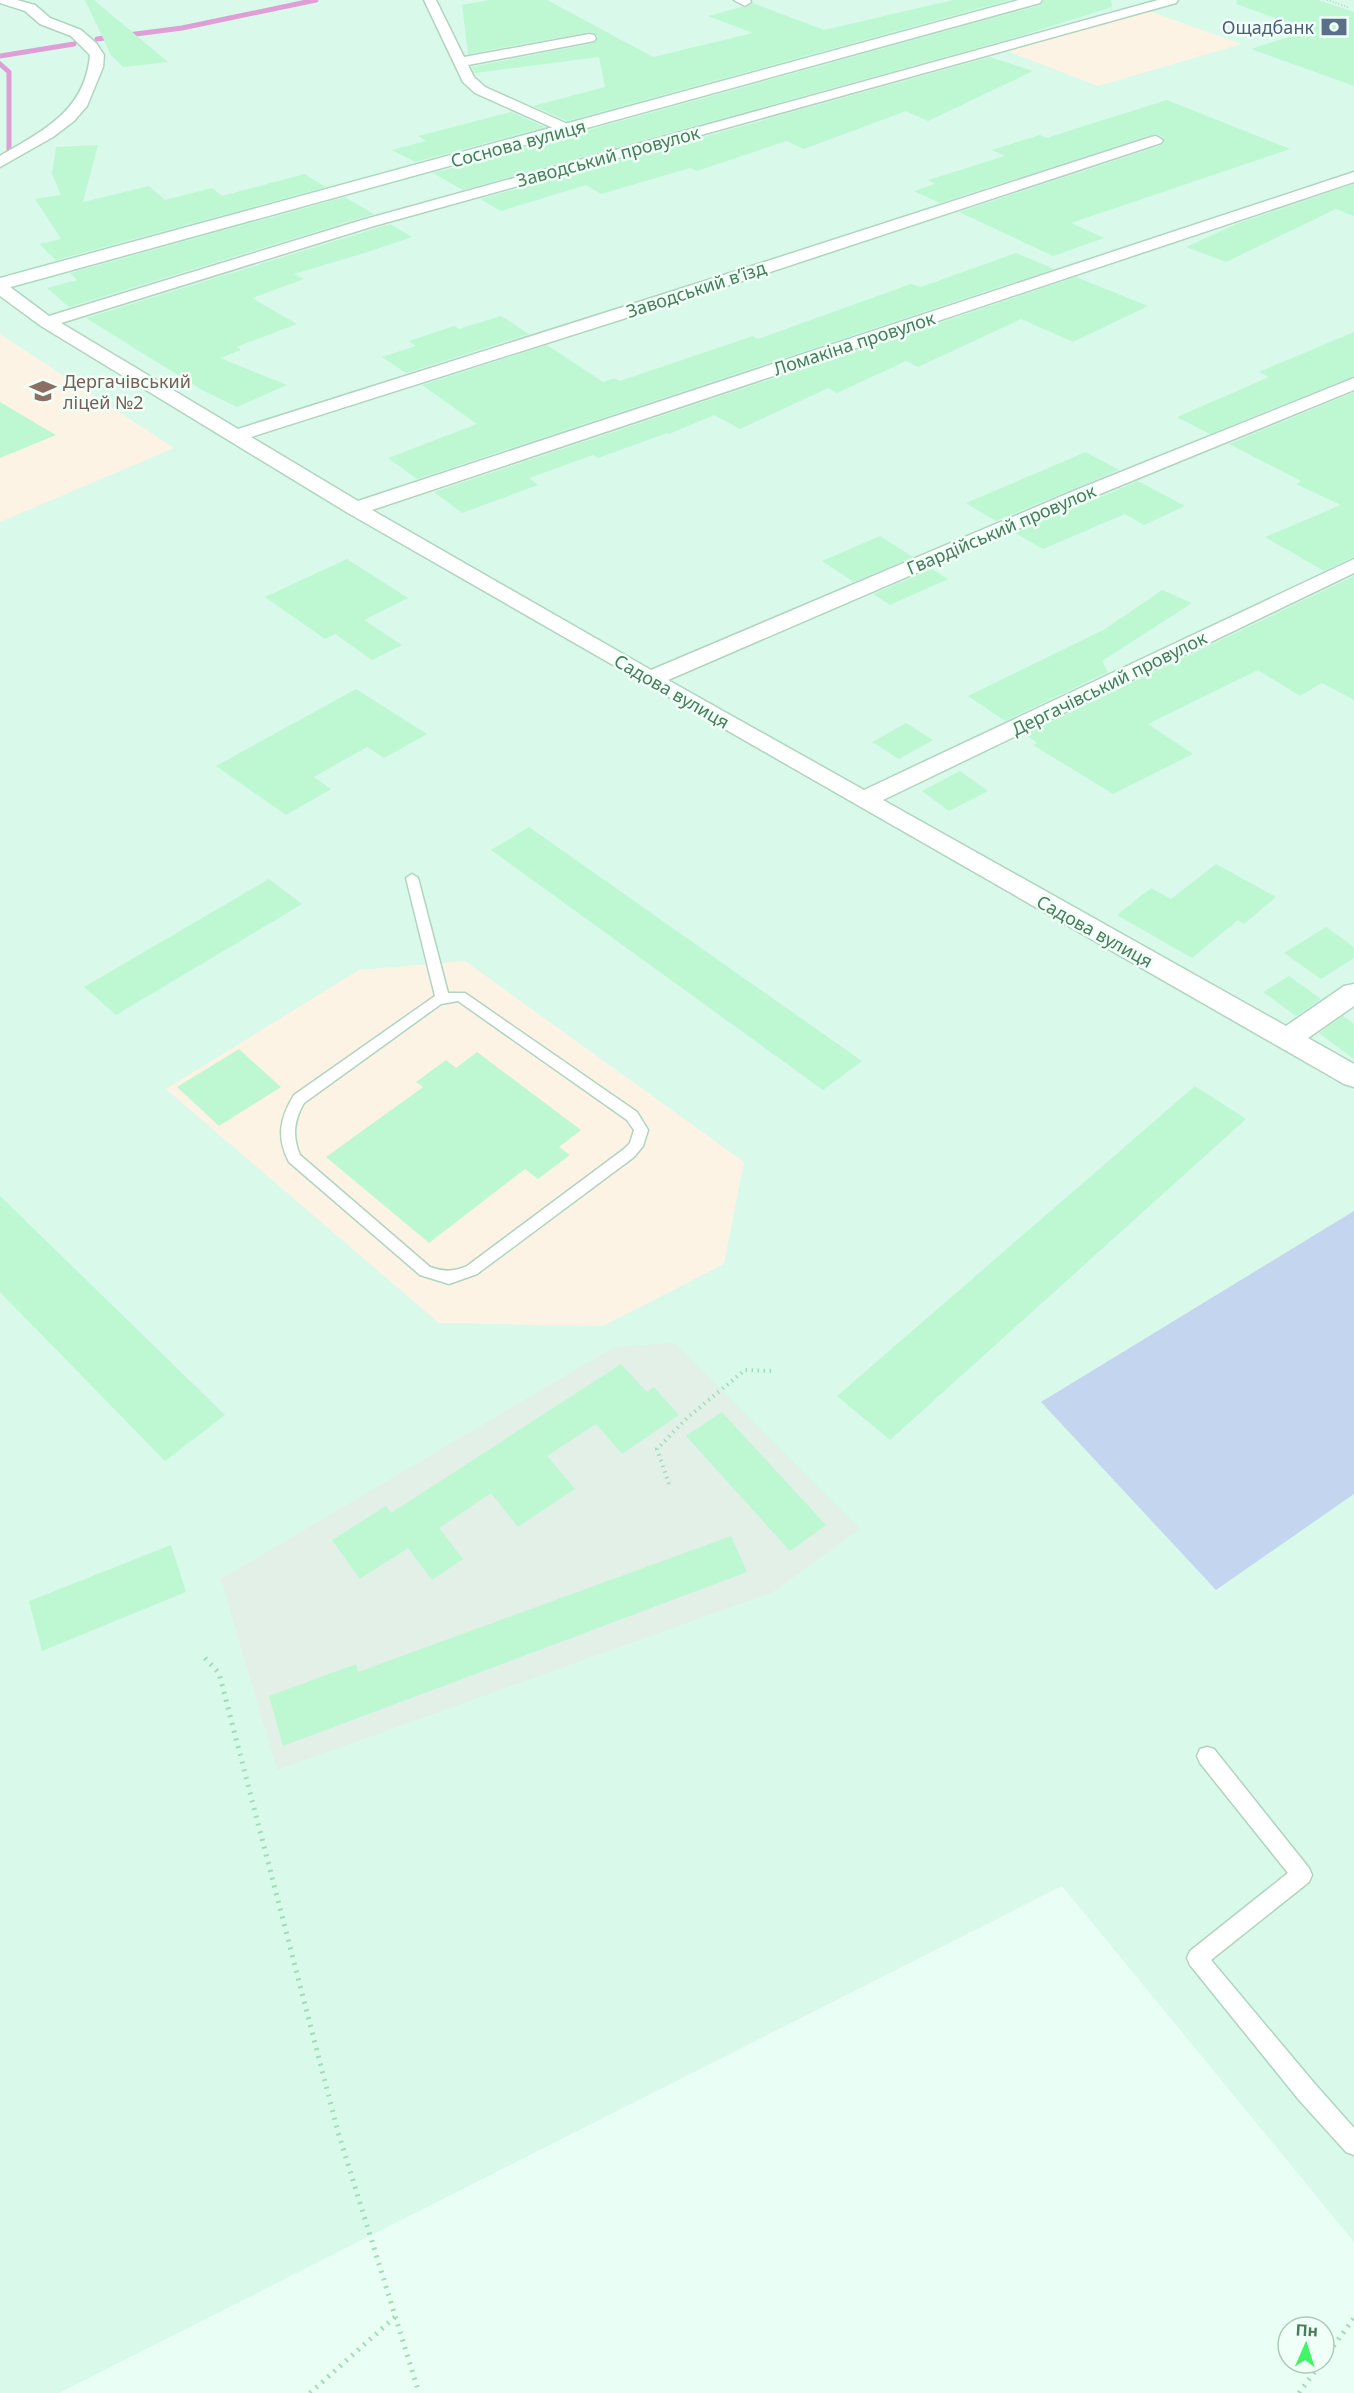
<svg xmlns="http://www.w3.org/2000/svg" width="1354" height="2393" viewBox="0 0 1354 2393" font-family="'Noto Sans',sans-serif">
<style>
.residential{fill:#d9f9eb}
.industrial{fill:#e2f0e8}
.education{fill:#fcf3e5}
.green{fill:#c4d6ef}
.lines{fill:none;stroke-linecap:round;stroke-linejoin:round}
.stream{stroke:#df9fd6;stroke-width:5}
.building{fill:#bdf8d3}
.lane-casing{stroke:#afd5bf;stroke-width:3}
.street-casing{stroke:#afd5bf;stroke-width:3}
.secondary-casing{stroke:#abd9bf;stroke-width:3}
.path-far2{stroke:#9fdeb6;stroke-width:1.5;stroke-dasharray:1 2;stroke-linecap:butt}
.path-far1{stroke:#9fdeb6;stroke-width:4;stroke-dasharray:1.5 4.5;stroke-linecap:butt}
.path{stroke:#9fdeb6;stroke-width:5;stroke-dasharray:2 6;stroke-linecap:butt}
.lane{fill:#fff;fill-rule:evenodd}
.street{fill:#fff;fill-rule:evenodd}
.secondary{fill:#fff;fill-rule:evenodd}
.labels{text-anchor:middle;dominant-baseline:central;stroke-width:5;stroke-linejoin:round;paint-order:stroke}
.far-service-label{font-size:18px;fill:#4e5e75;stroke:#f1fff9;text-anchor:end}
.far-street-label{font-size:18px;fill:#487d5a;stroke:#f1fff9}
.far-education-label{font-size:18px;fill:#785e54;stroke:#f1fff9;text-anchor:start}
</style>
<rect width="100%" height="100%" fill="#e9fff6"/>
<!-- residential -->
<polygon class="residential" points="0,0 1354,0 1354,2242 1062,1886 59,2393 0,2393"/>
<!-- industrial -->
<polygon class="industrial" points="675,1343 860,1529 773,1592 277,1770 221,1579 614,1347"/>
<!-- education -->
<g class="education">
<polygon points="1149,11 1242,44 1098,86 1007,51"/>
<polygon points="0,334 174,448 0,522"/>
<polygon points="465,961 744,1162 724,1264 603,1326 439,1323 166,1089 359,970"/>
</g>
<!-- green -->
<polygon class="green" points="1354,1211 1354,1494 1216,1590 1041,1402"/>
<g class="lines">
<!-- stream -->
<g class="stream">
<polyline points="97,39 182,28 316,0"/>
<polyline points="0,56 74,44"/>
<polyline points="0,64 9,72 9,150"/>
</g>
</g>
<!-- building -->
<g class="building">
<polygon points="85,0 94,0 168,62 123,67 111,55"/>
<polygon points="489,0 547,0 653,57 753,33 708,16 741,7 746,8 753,3 824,30 953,0 1010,0 567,121 533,106 605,87 599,57 475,73 471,67 594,43 598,37 594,33 589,32 468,54 462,5"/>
<polygon points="1044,0 1111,0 1112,7 1017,37 463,190 433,173 1041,5"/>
<polygon points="1237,0 1318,0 1354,12 1354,86 1251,49 1310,30 1236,4"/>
<polygon points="990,57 1033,71 928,121 906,111 804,149 786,141 697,171 690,168 601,194 586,185 501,211 480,199"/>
<polygon points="1167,100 1290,149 1071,223 1104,238 1053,256 959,212 1162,145 1164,138 1157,134 1151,135 940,203 914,191 935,184 928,180 1005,156 992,150 1040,135 1046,138"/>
<polygon points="511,112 545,127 415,162 392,150 426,141 418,136"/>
<polygon points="98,145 83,202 149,186 165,200 212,188 222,196 304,174 326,187 56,260 39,244 61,239 35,199 61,195 52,174 56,147"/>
<polygon points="1354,184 1354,216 1336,209 1226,262 1186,247 1236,224"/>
<polygon points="345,197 374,214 69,307 47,288 77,280 70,273"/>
<polygon points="390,224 412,237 368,252 294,274 304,279 252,298 297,324 236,347 241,350 220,358 287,385 237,407 202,390 86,318"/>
<polygon points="1016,253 1054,269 417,479 388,458 477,424 422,385 547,345 603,382 614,378 620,381 753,336 758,339 911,284 921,287"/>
<polygon points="1076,277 1148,306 1073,342 1021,319 918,367 906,361 837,393 828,388 740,429 714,415 669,434 667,433 598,458 593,455 529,478 538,485 462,513 434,492"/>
<polygon points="501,316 529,334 406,373 382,357 416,346 409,341 454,326 459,329"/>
<polygon points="1354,332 1354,376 1210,434 1177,417 1269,377 1259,372"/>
<polygon points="1354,392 1354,557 1324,571 1265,537 1341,505 1296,484 1301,481 1229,444"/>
<polygon points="0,402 56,435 0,458"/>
<polygon points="1086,452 1119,470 996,521 966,503"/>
<polygon points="1138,481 1185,506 1144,525 1125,514 1043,549 1015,533"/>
<polygon points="880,536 913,557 854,582 822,561"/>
<polygon points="347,559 408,598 364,620 402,645 372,660 335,634 325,639 265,597"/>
<polygon points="932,569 948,579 890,605 873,594"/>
<polygon points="1354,576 1354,700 1322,683 1300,696 1258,670 1148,724 1193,754 1113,794 1033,745 1037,743 1025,734"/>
<polygon points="1162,590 1192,603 1102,661 1108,672 1005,721 968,696 1105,629"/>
<polygon points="356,689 427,734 384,758 367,747 314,777 331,789 286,815 216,766"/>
<polygon points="906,723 933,740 899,759 872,742"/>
<polygon points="960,771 988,791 949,811 922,791"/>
<polygon points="529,827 862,1061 823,1090 491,850"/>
<polygon points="1216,864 1276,897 1244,924 1238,920 1192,958 1117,915 1151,888 1171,899"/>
<polygon points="269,879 302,904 116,1015 84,987"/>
<polygon points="1326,927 1354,947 1354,958 1321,979 1284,953"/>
<polygon points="1289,976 1321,999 1296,1016 1263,992"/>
<polygon points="1343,1016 1354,1024 1354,1059 1319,1033"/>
<polygon points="239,1049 281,1087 219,1126 177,1087"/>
<polygon points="477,1052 581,1130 559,1147 570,1155 538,1179 525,1169 429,1243 326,1157 423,1087 416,1082 446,1060 456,1068"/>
<polygon points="1195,1086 1246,1119 890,1440 837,1396"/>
<polygon points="0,1196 225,1415 165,1461 0,1292"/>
<polygon points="621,1364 647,1392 654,1387 679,1415 622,1454 596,1424 547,1456 575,1489 518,1527 491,1493 439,1528 463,1559 432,1580 408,1548 360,1579 332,1540 386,1506 391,1513"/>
<polygon points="722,1412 826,1525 790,1551 686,1436"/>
<polygon points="731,1536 747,1572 283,1746 269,1696 356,1664 358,1672"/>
<polygon points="171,1545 186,1592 42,1651 29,1601"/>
</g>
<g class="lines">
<!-- lane casing -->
<g class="lane-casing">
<g id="lane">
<path d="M 412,874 L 418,878 L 448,993 L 465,993 L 637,1112 L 648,1130 L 643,1146 L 634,1157 L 477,1274 L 449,1284 L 420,1275 L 289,1162 C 276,1137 280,1118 294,1095 L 435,996 L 406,878 ZM 458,1001 L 627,1120 L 634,1130 L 630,1143 L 624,1149 L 467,1266 C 454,1272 443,1272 430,1267 L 300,1155 C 292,1136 294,1120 304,1103 L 441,1004 Z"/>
<polygon points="1207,1747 1214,1749 1309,1868 1312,1875 1309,1882 1211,1960 1315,2084 1354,2128 1354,2155 1346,2152 1299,2100 1190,1965 1187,1958 1190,1951 1288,1873 1200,1763 1197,1756 1200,1749"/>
</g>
</g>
<!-- street casing -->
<g class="street-casing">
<g id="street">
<path d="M 0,0 L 17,0 L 35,5 L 50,18 L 81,30 L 96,43 L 104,55 L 103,67 L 87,106 L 74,121 L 53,137 L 0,167 L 0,156 C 44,130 85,111 90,55 L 71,36 L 40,24 L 25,11 L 0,3 Z"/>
<polygon points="424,0 436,0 464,57 589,34 594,35 596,38 594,41 589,42 468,65 474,77 485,87 572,126 574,129 572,132 562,132 475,93 463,82"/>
<polygon points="734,0 750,0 751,2 745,6"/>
<polygon points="1158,0 1178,0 1176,3 374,226 61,323 238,429 746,268 1151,137 1156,136 1163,140 1161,143 758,276 251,437 358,501 1354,172 1354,182 372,510 651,670 1076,490 1354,378 1354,390 1090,498 668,680 864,790 1354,559 1354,573 883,800 1286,1026 1344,986 1354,984 1354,1006 1308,1038 1354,1064 1354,1087 1344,1084 348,513 41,326 0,296 0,283 6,284 49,316 362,220"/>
</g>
</g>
<!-- secondary casing -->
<g class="secondary-casing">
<polygon id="secondary" points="1019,0 1042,0 1040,3 0,290 0,278"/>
</g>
<!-- path-far2 -->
<polyline class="path-far2" points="1327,0 1348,7"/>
<!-- path-far1 -->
<polyline class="path-far1" points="669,1484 657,1449 687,1418 745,1370 774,1371"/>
<!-- path -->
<g class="path">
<polyline points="205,1658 219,1673 338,2132 419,2393"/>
<polyline points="1324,2359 1354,2318"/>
<polyline points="310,2393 395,2317"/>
<polyline points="1299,2393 1321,2363"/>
</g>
<!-- lane -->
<use href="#lane" class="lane"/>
<!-- street -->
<use href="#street" class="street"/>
<!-- secondary -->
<use href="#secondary" class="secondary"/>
</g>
<!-- icons -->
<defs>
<g id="bank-bare" transform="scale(2.07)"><path d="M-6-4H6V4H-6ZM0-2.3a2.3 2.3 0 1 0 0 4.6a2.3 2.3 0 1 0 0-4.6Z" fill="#5c6f8a" stroke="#f1fff9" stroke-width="2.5" paint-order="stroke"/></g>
<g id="school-bare" transform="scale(2.07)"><path d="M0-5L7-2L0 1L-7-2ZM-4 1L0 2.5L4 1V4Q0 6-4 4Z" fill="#8d6e63" stroke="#f1fff9" stroke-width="2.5" paint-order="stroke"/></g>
</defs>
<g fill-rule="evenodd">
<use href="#bank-bare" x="1334" y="27"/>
<use href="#school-bare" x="43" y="391"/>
</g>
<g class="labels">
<!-- far-service labels -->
<g class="far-service-label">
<text x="1314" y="27">Ощадбанк</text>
</g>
<!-- far-street labels -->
<g class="far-street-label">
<text transform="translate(518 143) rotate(-15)">Соснова вулиця</text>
<text transform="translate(608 156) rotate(-15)">Заводський провулок</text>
<text transform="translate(696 289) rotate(-18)">Заводський в’їзд</text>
<text transform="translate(854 343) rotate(-18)">Ломакіна провулок</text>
<text transform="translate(1001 529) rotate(-23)">Гвардійський провулок</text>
<text transform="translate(1109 683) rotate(-26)">Дергачівський провулок</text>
<text transform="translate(672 691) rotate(30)">Садова вулиця</text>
<text transform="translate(1095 931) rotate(29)">Садова вулиця</text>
</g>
<!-- far-education labels -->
<g class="far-education-label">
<text x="63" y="381">Дергачівський<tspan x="63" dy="21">ліцей №2</tspan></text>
</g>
</g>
<!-- north arrow -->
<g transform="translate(1306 2345) rotate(3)"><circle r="28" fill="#f1fff9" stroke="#adcbb9" stroke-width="1.5"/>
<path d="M0-4.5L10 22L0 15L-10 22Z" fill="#41f666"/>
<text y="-9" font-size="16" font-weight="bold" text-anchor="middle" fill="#487d5a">Пн</text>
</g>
</svg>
